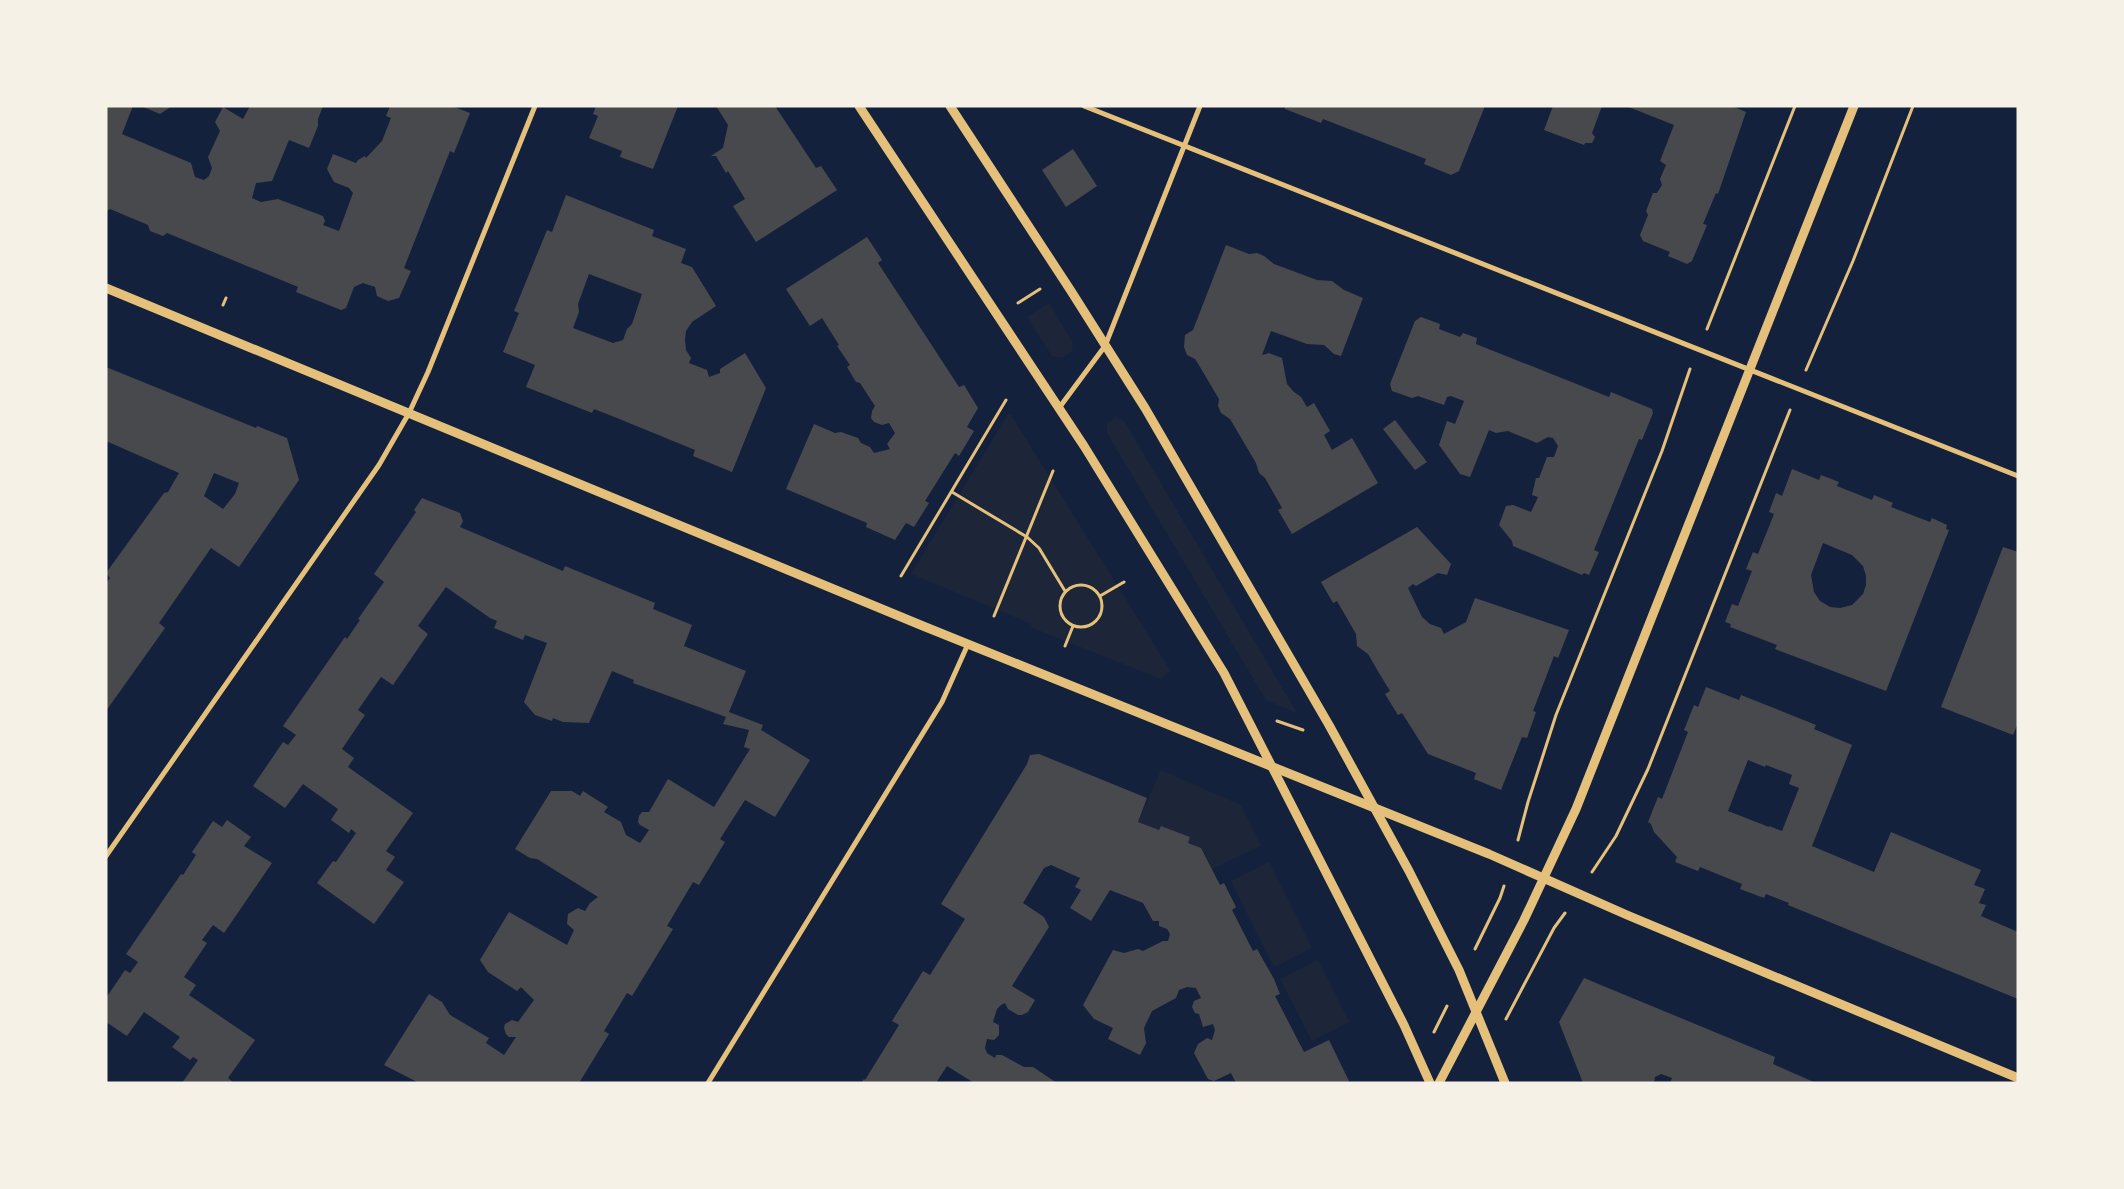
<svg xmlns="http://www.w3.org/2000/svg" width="2124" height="1189" viewBox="0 0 2124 1189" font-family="'Source Serif 4',serif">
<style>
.green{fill:#1d2539}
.building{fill:#48494c;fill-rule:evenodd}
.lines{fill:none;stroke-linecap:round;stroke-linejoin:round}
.path{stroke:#e5c07b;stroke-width:3}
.minor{stroke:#e5c07b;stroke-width:5}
.tertiary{stroke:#e5c07b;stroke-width:9}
</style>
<rect width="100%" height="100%" fill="#14213d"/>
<!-- green -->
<g class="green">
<polygon points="1049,303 1073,343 1072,351 1062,358 1052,356 1027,317"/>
<polygon points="1008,414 1011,415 1170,670 1161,679 1030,627 1032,624 911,574"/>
<polygon points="1116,417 1124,421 1297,713 1266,700 1107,433 1107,423"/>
<polygon points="1161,770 1241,805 1261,846 1212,869 1201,848 1188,843 1190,837 1161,826 1159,830 1138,822"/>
<polygon points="1269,862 1312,948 1274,967 1231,881"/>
<polygon points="1318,960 1349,1022 1312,1041 1280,979"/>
</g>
<!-- building -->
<g class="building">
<polygon points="106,106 133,106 122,134 191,163 195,177 204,180 209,176 212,168 208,157 220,131 215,122 223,107 243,119 250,106 323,106 318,119 318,126 309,148 289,140 272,181 256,183 252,198 261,202 278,199 323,216 325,221 323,225 339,231 353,193 349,188 334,182 327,169 333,154 356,163 358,160 365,156 366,158 382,141 391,118 386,116 390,106 452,106 470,113 454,153 450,151 404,268 411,271 399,298 388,301 377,296 375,287 363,283 354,287 346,308 341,310 296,292 298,287 167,233 163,236 150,231 148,225 110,209 106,211"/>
<polygon points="141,106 172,106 160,114"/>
<polygon points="596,106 678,106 653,169 620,157 622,151 589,138 598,116 593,114"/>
<polygon points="716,106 775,106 816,168 821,166 837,190 756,242 733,206 745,199 728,171 726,173 716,156 711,156 723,148 728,125"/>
<polygon points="1284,106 1485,106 1459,171 1451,175 1424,164 1426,159 1323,119 1321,123 1285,109"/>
<polygon points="1553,106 1602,106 1592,133 1595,137 1592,143 1585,143 1584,145 1544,130"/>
<polygon points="1626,106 1732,106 1746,112 1718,194 1716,193 1703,224 1707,225 1692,261 1687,264 1668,256 1670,252 1643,241 1640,235 1648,215 1646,211 1653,193 1657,193 1662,185 1660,179 1666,165 1660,161 1674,125"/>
<polygon points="1073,149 1097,186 1066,207 1042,170"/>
<path d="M 566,195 L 654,230 L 652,236 L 686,249 L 681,263 L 692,267 L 716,306 L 692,322 L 686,331 L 685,340 L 686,350 L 691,358 L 689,363 L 707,370 L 709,377 L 720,373 L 720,369 L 745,353 L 766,388 L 732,472 L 693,456 L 695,450 L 617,418 L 594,409 L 592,413 L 526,387 L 535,365 L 503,352 L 519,313 L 514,311 L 547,230 L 552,232 ZM 589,274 L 642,294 L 632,324 L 627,329 L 623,340 L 613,343 L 573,328 L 579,312 L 578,304 Z"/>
<polygon points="867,237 882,260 878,263 959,387 964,385 978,408 967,427 974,431 959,456 955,453 925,501 929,503 914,527 906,523 895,540 866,527 867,523 786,489 814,424 835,433 841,432 858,438 861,443 870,447 874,453 890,449 887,444 895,433 889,423 882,425 874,422 871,418 872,411 875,406 860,383 856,382 847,367 850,365 837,346 839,345 822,318 810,326 786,289"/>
<polygon points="1226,245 1249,254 1257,253 1264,256 1274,264 1317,280 1332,281 1344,290 1363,298 1341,356 1334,354 1324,345 1307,344 1271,331 1262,355 1269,353 1282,358 1287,384 1294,392 1301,397 1307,407 1314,403 1330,431 1324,435 1332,450 1352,438 1378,483 1292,534 1278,510 1282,508 1265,478 1259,473 1256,463 1230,419 1221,413 1218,406 1219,399 1200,367 1195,359 1187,355 1184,347 1185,335 1193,330"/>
<polygon points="1421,317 1440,324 1439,329 1460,337 1463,333 1477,338 1476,344 1599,393 1609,397 1611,392 1652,409 1653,413 1642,440 1639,439 1594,550 1599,552 1589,575 1584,573 1582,575 1513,546 1512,541 1499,525 1506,506 1513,505 1531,512 1538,497 1532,495 1536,478 1539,478 1547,457 1554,457 1558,446 1553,438 1548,437 1537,443 1508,431 1496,433 1489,430 1470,477 1460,474 1439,445 1447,421 1455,424 1464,401 1451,396 1447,397 1444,405 1418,396 1412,398 1392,391 1390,384 1415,321"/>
<path d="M 106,367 L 256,428 L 257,426 L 287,438 L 299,480 L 239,567 L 211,548 L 159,623 L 165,628 L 106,711 L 106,583 L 110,578 L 106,573 L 164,493 L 168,492 L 179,473 L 106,441 ZM 214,473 L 239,483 L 235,494 L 223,509 L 204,496 Z"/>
<polygon points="1395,420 1427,462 1415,470 1383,429"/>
<path d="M 1792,469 L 1819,480 L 1821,475 L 1839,482 L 1837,486 L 1872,500 L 1874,495 L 1893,503 L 1891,507 L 1930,522 L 1932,518 L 1947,525 L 1946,529 L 1949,530 L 1886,691 L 1775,649 L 1777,645 L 1730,627 L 1731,624 L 1725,622 L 1732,604 L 1738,606 L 1752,571 L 1746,569 L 1753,552 L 1758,554 L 1774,514 L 1769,512 L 1776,493 L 1782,496 ZM 1823,543 L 1852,555 L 1863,566 L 1866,576 L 1866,585 L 1863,594 L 1852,605 L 1840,608 L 1830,607 L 1820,601 L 1814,592 L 1811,575 Z"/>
<polygon points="422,498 460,513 463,521 460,527 563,571 565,566 655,603 653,609 692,625 684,646 746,671 729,712 763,725 761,730 810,760 775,817 745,800 720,839 725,842 699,885 693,882 667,926 673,929 632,996 627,993 604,1031 609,1034 579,1083 419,1083 384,1065 429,994 442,1002 450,1015 489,1038 486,1043 504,1055 516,1037 509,1037 506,1034 504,1028 505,1024 512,1020 518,1022 534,1000 521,987 517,991 488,972 480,960 509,912 567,945 574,930 567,924 568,914 578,908 585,911 590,903 598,897 537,859 530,858 515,849 551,791 572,791 580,796 583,791 608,807 604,812 621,822 626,835 640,843 649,830 640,825 638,822 639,816 642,812 649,812 668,779 714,807 750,749 744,747 749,730 723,724 726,717 633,683 634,680 612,671 589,723 563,722 553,718 552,721 535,715 524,702 547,643 525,635 523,640 494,628 497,621 490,618 446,587 418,626 428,634 393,685 381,677 358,710 365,715 342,749 354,758 348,767 413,813 386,851 395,857 386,870 404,882 374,924 317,883 333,861 336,862 356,833 351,829 349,833 331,820 338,809 303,784 285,808 253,786 283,742 288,745 296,735 283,726 345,637 347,639 360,620 358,619 384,582 374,574 416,512 414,510"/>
<polygon points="1417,527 1451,564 1447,575 1438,573 1416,586 1413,584 1408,588 1422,617 1430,624 1441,628 1444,634 1466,622 1475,598 1569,630 1558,658 1554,656 1533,711 1536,712 1527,738 1522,737 1501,790 1474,779 1476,773 1428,754 1402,713 1398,715 1385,694 1390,691 1379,673 1368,654 1357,646 1356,634 1337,601 1333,603 1321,582"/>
<polygon points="2003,547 2018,552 2018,723 2013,735 1941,707"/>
<path d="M 1706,687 L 1739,700 L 1741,695 L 1816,725 L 1814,729 L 1852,745 L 1812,846 L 1874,872 L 1891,832 L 1981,870 L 1974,885 L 1985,889 L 1979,903 L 1986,905 L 1981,916 L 2018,932 L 2018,999 L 1788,905 L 1789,903 L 1766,894 L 1764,898 L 1740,889 L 1742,884 L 1700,867 L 1698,871 L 1675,862 L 1677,857 L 1654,832 L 1651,824 L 1648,822 L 1658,797 L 1662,799 L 1688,732 L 1684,730 L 1694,705 L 1698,707 ZM 1748,760 L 1765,767 L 1766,765 L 1792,775 L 1789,784 L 1799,788 L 1782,831 L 1769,826 L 1769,827 L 1728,811 Z"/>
<polygon points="1039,754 1147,798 1138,822 1159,830 1161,826 1190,837 1188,843 1201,848 1220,885 1224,883 1236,907 1232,910 1253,951 1257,949 1274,979 1280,994 1275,996 1304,1052 1329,1040 1349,1081 1348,1083 1236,1083 1231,1073 1214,1081 1208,1079 1194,1053 1198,1044 1207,1038 1212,1040 1215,1030 1213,1024 1203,1027 1199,1014 1195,1013 1192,1007 1194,1001 1201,998 1196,988 1187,987 1179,990 1176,998 1152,1011 1144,1028 1146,1043 1140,1055 1108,1039 1113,1028 1094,1019 1083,1005 1113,950 1124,953 1138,949 1143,951 1163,941 1168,941 1170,934 1167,929 1159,926 1159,921 1153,921 1143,903 1110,890 1091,921 1070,908 1081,890 1075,887 1080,878 1051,865 1044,868 1023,903 1044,917 1049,927 1012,986 1035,1000 1028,1012 1022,1015 1018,1015 1008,1009 1005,1003 1001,1005 997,1009 993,1022 999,1025 999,1035 994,1040 987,1039 985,1048 987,1053 995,1058 996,1055 1002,1055 1024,1067 1033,1067 1057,1083 974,1083 947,1066 936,1083 861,1083 864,1079 865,1080 899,1025 892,1021 923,971 930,975 965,919 941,904 1027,764 1030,755"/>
<polygon points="227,820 251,837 244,846 272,863 224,933 213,925 202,940 207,943 184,977 196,985 189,995 255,1040 228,1078 234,1083 182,1083 198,1060 193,1057 190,1060 172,1047 180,1037 144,1012 127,1036 106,1022 106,998 125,970 130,973 138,962 126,954 181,874 183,875 196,855 192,852 213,821 222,827"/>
<polygon points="1584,978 1775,1057 1773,1064 1816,1083 1670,1083 1672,1078 1661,1074 1655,1077 1654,1083 1583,1083 1559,1022"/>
</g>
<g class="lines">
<!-- path -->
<g class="path">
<polyline points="1018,303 1040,289"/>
<polyline points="223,305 226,298"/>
<polyline points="1707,329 1795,106"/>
<polyline points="1806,370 1853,261 1913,106"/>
<polyline points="952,492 1027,537 1039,548 1065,591"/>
<polyline points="901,576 1006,400"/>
<circle cx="1081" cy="606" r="21"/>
<polyline points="1100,596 1124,582"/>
<polyline points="994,616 1053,471"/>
<polyline points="1065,646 1073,626"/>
<polyline points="1277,721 1303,730"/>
<polyline points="1518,840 1528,802 1556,715 1662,451 1690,369"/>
<polyline points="1592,872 1616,836 1648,769 1790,410"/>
<polyline points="1475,949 1500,898 1504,886"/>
<polyline points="1506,1019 1554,928 1565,913"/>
<polyline points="1434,1032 1447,1006"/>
</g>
<!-- minor -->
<g class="minor">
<polyline points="1084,106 2018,476"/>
<polyline points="1059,408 1105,346 1200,106"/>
<polyline points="106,856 379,465 409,413 428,372 535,106"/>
<polyline points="708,1083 942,702 968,644"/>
</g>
<!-- tertiary -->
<g class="tertiary">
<polyline points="859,106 1084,446 1224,673 1404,1025 1430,1083"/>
<polyline points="950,106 1071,291 1145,408 1329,725 1409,871 1459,970 1505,1083"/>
<polyline points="106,288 923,626 1489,854 1627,915 2018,1078"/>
<polyline points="1439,1083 1524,920 1576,809 1854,106"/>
</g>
</g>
<!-- border -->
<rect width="2124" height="1189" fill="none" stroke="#f6f1e7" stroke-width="215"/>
</svg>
